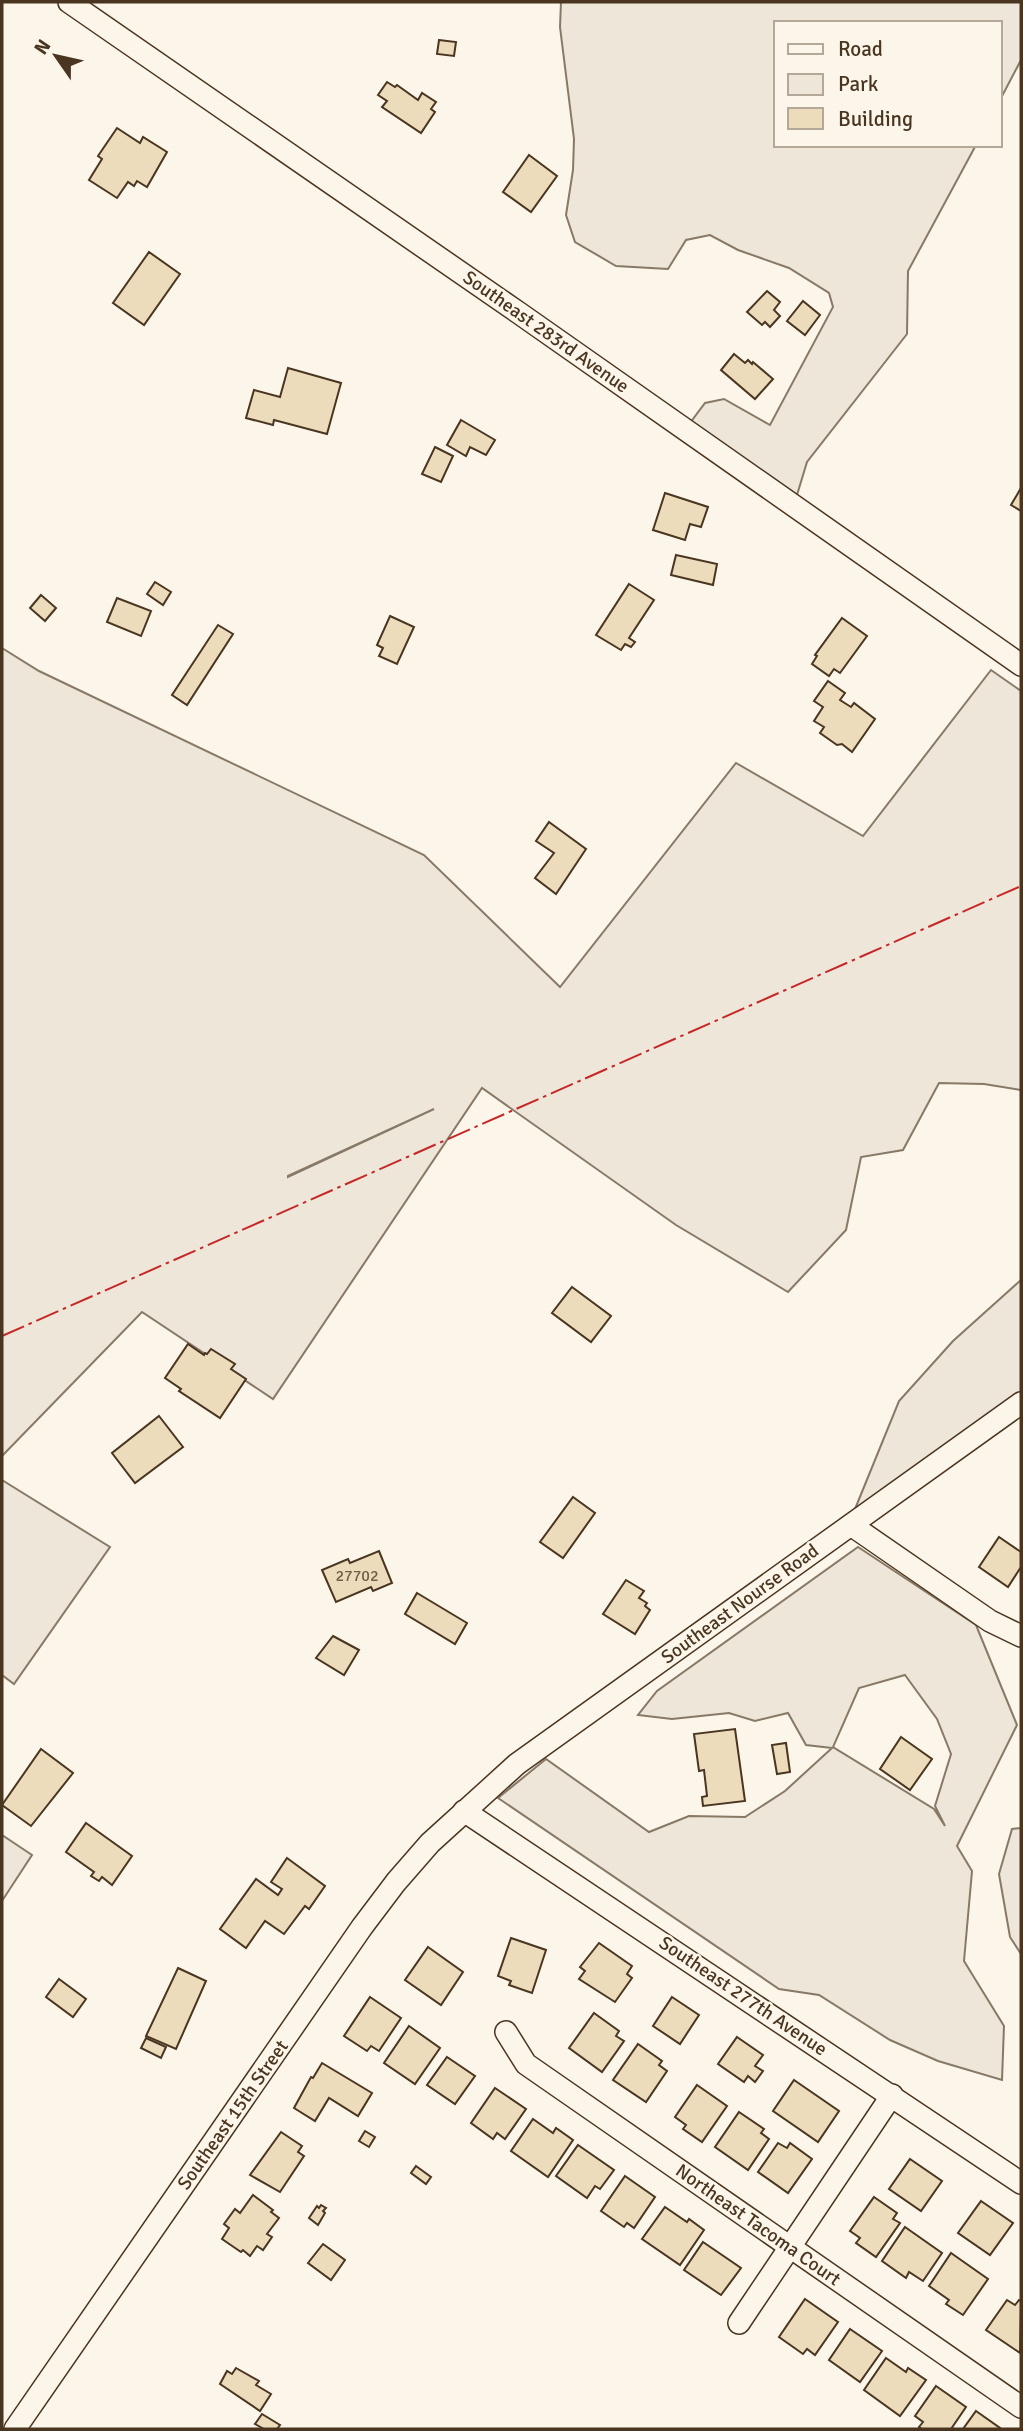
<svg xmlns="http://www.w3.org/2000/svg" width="1023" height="2431" viewBox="0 0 1023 2431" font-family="Signika,sans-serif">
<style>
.green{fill:#ede6d9;stroke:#887966;stroke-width:2;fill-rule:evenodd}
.building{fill:#ecdcbc;stroke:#4a3520;stroke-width:2}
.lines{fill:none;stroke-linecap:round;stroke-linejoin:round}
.minor-casing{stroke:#4a3520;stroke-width:24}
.minor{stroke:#fbf6e9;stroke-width:21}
.power{stroke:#c62828;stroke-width:2;stroke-dasharray:24 5 3.5 5;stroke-linecap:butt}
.labels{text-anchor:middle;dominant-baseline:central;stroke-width:5;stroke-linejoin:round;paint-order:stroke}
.number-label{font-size:16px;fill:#725f47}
.street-label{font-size:19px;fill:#4a3520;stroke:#fbf6e9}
</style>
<rect width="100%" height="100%" fill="#fbf6e9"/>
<!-- green -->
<g class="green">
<polygon points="561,2 1021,2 1021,60 1000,100 1000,23 776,23 776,145 976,145 908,271 907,334 807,462 797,495 690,423 705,403 724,399 770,425 833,307 829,293 789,268 738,250 710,235 686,240 668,269 616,266 575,242 566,215 573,170 574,139 560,27"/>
<path d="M 2,648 L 39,671 L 424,855 L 560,987 L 736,763 L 863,836 L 991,670 L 1021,691 L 1021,1090 L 984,1084 L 939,1083 L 903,1150 L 861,1157 L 846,1230 L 788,1292 L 676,1225 L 482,1088 L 273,1399 L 142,1312 L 2,1456 ZM 434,1109 L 288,1177 L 288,1176 Z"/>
<polygon points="1021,1280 1021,1391 855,1509 899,1401 953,1341"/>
<polygon points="2,1480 110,1547 14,1684 2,1675"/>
<path d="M 858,1547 L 976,1625 L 1017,1725 L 957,1846 L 972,1871 L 964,1961 L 1004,2026 L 1002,2080 L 938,2061 L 890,2040 L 819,1995 L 779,1989 L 498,1798 L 546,1759 L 649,1832 L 689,1816 L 745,1817 L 785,1791 L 832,1748 L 806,1745 L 788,1713 L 755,1721 L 729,1713 L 672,1719 L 638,1715 L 657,1691 ZM 905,1675 L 937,1719 L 951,1754 L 935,1806 L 945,1826 L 934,1809 L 833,1747 L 859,1688 Z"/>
<polygon points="1021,1828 1021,1954 1010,1937 999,1874 1012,1829"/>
<polygon points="2,1835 32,1855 2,1901"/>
</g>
<!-- building -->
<g class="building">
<polygon points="439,40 456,42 454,56 437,54"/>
<polygon points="387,82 395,87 397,85 418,100 422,93 436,102 431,109 435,112 421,133 382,107 387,101 378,95"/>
<polygon points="117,128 140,143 143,137 167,152 147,187 137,181 134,186 128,182 117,198 89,180 102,159 98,156"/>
<polygon points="529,155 557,176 531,212 503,192"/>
<polygon points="149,252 180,274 144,325 113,303"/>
<polygon points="767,291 780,302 774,310 780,316 770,327 765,322 762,325 747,312"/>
<polygon points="803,301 820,315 805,335 787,321"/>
<polygon points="734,354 745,363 748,360 752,364 753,362 773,379 755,399 721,370"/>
<polygon points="288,368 341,383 327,434 274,420 273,425 246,418 254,390 280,397"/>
<polygon points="461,420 495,440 486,455 470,447 466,456 447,445"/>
<polygon points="435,447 453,456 441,482 422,474"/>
<polygon points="1021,488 1021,511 1011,505"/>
<polygon points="665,493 708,507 701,527 690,524 685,540 653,530"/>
<polygon points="676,555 717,564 713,585 671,575"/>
<polygon points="155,582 171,592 163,605 147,594"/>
<polygon points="629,584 654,600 629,638 635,642 631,647 625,644 621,650 596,635"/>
<polygon points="41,595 56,608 45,621 30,608"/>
<polygon points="117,598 151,611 141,636 107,622"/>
<polygon points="390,616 414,627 397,664 379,656 383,648 377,645"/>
<polygon points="842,618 867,636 840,673 834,669 829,676 812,664 817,656 815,655"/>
<polygon points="218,625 233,634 187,705 172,695"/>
<polygon points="828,681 845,693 840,700 851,707 854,703 875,719 852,752 842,744 837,745 820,733 824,727 814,721 823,707 814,701"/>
<polygon points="549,822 586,849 556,894 535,878 554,853 536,841"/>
<polygon points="572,1287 611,1316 591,1342 552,1313"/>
<polygon points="188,1344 204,1355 205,1353 207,1354 211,1349 235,1364 231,1369 246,1379 220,1418 179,1391 181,1389 165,1378"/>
<polygon points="159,1416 183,1447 135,1483 112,1453"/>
<polygon points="573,1497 595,1513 563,1558 540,1542"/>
<polygon points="999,1537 1021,1552 1021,1567 1008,1587 979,1567"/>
<polygon points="379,1551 392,1583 373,1591 371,1587 336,1602 322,1570 348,1559 350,1563"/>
<polygon points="626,1580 644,1591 639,1598 647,1603 645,1606 650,1610 635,1634 603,1614"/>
<polygon points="417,1593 467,1623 455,1644 405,1614"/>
<polygon points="333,1636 359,1650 344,1675 316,1658"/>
<polygon points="735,1729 745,1801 703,1806 702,1797 707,1796 704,1770 699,1771 694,1734"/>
<polygon points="901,1737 932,1759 910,1790 880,1769"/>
<polygon points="786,1743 790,1772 777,1774 772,1745"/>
<polygon points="41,1749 73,1773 31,1826 2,1805"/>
<polygon points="86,1823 132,1856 112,1885 102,1877 99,1881 91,1876 94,1872 66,1852"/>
<polygon points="287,1858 325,1886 309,1909 305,1906 284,1934 265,1921 246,1948 220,1929 256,1879 278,1895 282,1889 271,1882"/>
<polygon points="511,1938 546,1950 532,1993 509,1985 511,1981 498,1976"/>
<polygon points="599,1943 632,1966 627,1974 632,1978 615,2002 579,1979 585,1971 580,1967"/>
<polygon points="428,1947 463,1972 441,2005 405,1980"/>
<polygon points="178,1968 206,1981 176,2049 146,2036"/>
<polygon points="59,1979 86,1999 73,2017 46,1997"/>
<polygon points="370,1997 401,2018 379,2051 371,2046 367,2051 344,2036"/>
<polygon points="672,1997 699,2015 680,2044 653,2026"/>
<polygon points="594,2013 619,2031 616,2036 624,2041 602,2072 569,2048"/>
<polygon points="409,2026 440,2048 415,2084 384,2063"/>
<polygon points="737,2037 763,2055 755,2066 763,2071 755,2082 748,2076 744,2082 718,2064"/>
<polygon points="146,2038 166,2047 161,2058 141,2048"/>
<polygon points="638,2044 662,2061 659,2065 667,2071 646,2102 613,2080"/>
<polygon points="447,2057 475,2076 455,2104 427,2085"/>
<polygon points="322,2063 372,2093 358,2116 329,2098 315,2121 294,2108 311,2077 313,2078"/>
<polygon points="794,2080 839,2111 818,2142 773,2111"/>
<polygon points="697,2085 727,2106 702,2142 683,2129 686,2125 675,2117"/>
<polygon points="495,2088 526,2109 505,2139 497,2133 493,2139 471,2123"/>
<polygon points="739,2112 764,2129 761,2133 769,2139 748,2170 715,2147"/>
<polygon points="533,2119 553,2133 556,2128 573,2140 548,2177 511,2151"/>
<polygon points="365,2131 375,2137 369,2147 359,2141"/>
<polygon points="281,2132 302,2146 298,2152 304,2156 280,2192 250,2175"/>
<polygon points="778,2143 787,2148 790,2143 812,2159 788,2193 758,2172"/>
<polygon points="578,2145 614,2170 600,2189 595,2186 587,2198 556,2176"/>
<polygon points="910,2159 942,2181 921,2211 889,2189"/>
<polygon points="416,2166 431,2177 426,2184 411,2173"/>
<polygon points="625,2176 655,2197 634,2228 627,2223 624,2227 601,2211"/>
<polygon points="253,2195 273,2210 271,2212 279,2218 267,2234 272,2237 263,2250 257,2246 250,2256 243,2250 241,2252 222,2239 229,2228 224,2224 235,2209 240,2213"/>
<polygon points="874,2197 897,2213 893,2219 900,2223 876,2257 856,2243 860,2238 850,2231"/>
<polygon points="981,2201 1013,2223 990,2255 958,2233"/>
<polygon points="321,2205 326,2208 323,2211 325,2213 318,2225 309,2218 317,2206 319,2208"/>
<polygon points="665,2207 687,2222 689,2219 704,2230 680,2265 642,2239"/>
<polygon points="905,2227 942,2253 923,2281 909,2272 906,2278 882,2261"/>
<polygon points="703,2242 741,2268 721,2295 684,2270"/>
<polygon points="323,2244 345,2260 331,2280 308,2263"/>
<polygon points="951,2253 988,2279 963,2315 946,2304 949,2300 929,2286"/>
<polygon points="805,2299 838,2322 815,2355 807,2349 803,2354 779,2337"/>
<polygon points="1007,2300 1015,2305 1019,2300 1021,2301 1020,2353 986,2330"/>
<polygon points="850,2329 882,2351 860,2382 829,2360"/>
<polygon points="886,2358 906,2372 908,2368 926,2380 900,2416 864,2390"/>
<polygon points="236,2368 259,2381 256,2385 271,2394 260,2411 220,2384 227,2371 232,2374"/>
<polygon points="936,2386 966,2407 951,2429 922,2429 919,2427 923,2422 915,2416"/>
<polygon points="976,2411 1000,2428 999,2429 963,2429"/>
<polygon points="262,2414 280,2425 277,2429 264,2429 255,2424"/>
</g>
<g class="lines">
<!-- minor casing -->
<g class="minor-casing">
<g id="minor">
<polyline points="69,2 519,313 1021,665"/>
<polyline points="851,1525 990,1621 1021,1636"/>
<polyline points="464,1811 1021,2183"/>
<polyline points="506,2032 526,2064 1021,2407"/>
<polyline points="739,2323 892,2095"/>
<polyline points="15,2429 362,1927 396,1882 430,1843 517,1764 1021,1403"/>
</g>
</g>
<!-- minor -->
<use href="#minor" class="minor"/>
<!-- power -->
<polyline class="power" points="2,1336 1021,886"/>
</g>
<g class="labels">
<!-- number labels -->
<g class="number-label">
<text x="357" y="1576">27702</text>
</g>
<!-- street labels -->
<g class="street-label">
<text transform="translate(546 332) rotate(35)">Southeast 283rd Avenue</text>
<text transform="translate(740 1604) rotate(-36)">Southeast Nourse Road</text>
<text transform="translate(743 1996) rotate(34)">Southeast 277th Avenue</text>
<text transform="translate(233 2115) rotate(-55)">Southeast 15th Street</text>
<text transform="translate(758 2225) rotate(35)">Northeast Tacoma Court</text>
</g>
</g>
<!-- border -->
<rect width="1023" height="2431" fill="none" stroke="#4a3520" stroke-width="7"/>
<!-- legend -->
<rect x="774" y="21" width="228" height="126" fill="#fbf6e9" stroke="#b4a999" stroke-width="2"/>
<rect x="788" y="44" width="35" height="10" fill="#fbf6e9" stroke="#b4a999" stroke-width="2"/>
<text x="838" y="56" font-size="21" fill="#4a3520">Road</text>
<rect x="788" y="74" width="35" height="21" fill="#ede6d9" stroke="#b4a999" stroke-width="2"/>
<text x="838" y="91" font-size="21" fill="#4a3520">Park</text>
<rect x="788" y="108" width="35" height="21" fill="#ecdcbc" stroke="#b4a999" stroke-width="2"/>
<text x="838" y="126" font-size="21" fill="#4a3520">Building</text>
<!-- north arrow -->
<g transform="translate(56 56) rotate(304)" stroke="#fbf6e9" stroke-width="5" paint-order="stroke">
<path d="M0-5L12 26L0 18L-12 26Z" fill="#4a3520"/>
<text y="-10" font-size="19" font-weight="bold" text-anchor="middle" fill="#4a3520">N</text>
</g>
</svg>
